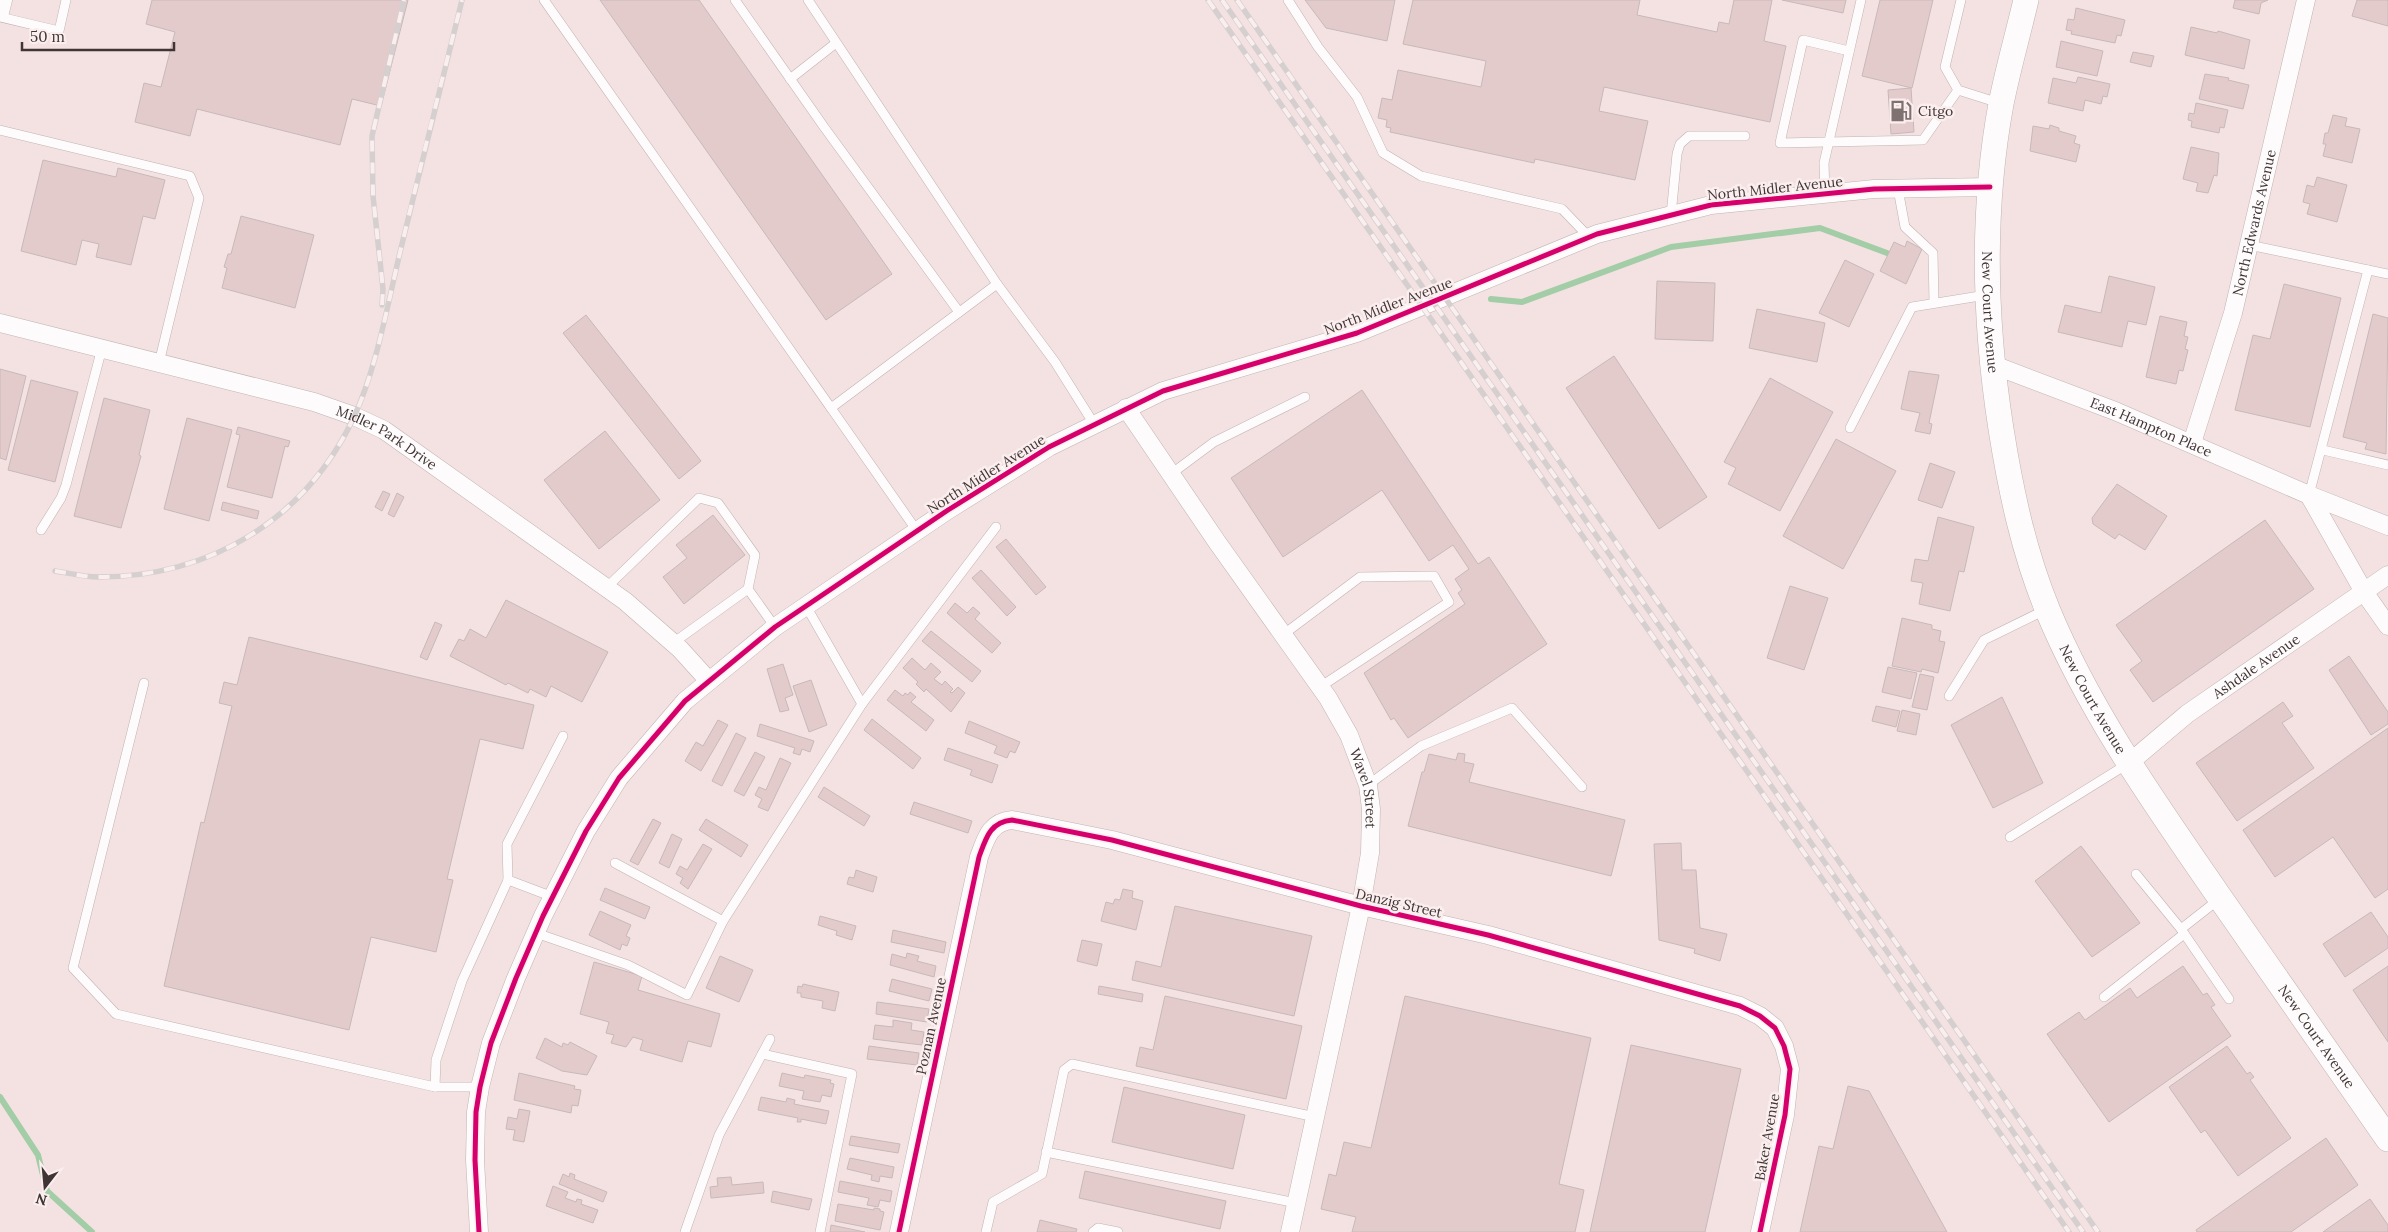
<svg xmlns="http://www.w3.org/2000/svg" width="2388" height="1232" viewBox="0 0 2388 1232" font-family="Lora,serif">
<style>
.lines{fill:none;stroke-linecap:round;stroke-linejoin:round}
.stream{stroke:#a2cda6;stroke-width:6}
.building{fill:#e4cbcb;stroke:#c7b9b9}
.service-casing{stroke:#c1b3b3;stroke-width:10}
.minor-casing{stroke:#c1b3b3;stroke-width:19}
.secondary-casing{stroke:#c1b3b3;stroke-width:26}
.service{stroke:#fdfbfb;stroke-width:9}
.minor{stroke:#fdfbfb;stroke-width:18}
.secondary{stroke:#fdfbfb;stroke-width:25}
.rail-casing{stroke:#d5cfcf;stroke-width:5.5}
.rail{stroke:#fbeeee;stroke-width:4;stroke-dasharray:11;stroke-linecap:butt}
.cycleway-casing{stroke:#fbeeee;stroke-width:8}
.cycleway{stroke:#d6006c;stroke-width:5}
.labels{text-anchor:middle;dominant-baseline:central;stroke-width:5;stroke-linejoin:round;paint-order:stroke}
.poi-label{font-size:14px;fill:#413434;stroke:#fbeeee;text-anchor:start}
.street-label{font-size:14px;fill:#413434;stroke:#fbeeee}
</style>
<rect width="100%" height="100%" fill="#f4e2e2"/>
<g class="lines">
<!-- stream -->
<g class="stream">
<polyline points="1491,299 1522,302 1671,247 1820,228 1887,253"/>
<polyline points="0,1097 38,1155 47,1191 92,1232"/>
</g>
</g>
<!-- building -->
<g class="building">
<polygon points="152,0 408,0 381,106 352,99 340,145 197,109 190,136 135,122 144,83 161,87 175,32 146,24"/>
<polygon points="600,0 699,0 892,274 826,320"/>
<polygon points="1305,0 1395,0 1387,41 1326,28"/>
<polygon points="1413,0 1640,0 1637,15 1717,32 1719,22 1729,24 1734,0 1772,0 1764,41 1786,46 1770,122 1604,87 1599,111 1648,121 1635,180 1535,159 1534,163 1390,132 1391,128 1386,127 1387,120 1378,118 1382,98 1392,100 1398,70 1481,87 1486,61 1403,44"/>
<polygon points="1782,0 1846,0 1843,13"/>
<polygon points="1880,0 1933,0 1912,88 1862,76"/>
<polygon points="2235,0 2268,0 2261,3 2259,14 2233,8"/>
<polygon points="2357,0 2388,0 2388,26 2352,16"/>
<polygon points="2076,8 2125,20 2121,36 2117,35 2115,43 2071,34 2072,31 2066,30 2068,19 2074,20"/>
<polygon points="2191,27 2217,33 2218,31 2250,40 2244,69 2185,55"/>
<polygon points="2061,41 2103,51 2097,76 2056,67"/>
<polygon points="2133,52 2154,56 2151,67 2130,62"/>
<polygon points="2205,74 2229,78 2228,80 2249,85 2243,109 2199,99"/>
<polygon points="2078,77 2110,84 2107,97 2103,96 2101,104 2085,100 2083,111 2048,103 2053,78 2076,83"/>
<polygon points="1911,88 1914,132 1891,134 1888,90"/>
<polygon points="2196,103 2228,110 2224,128 2220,127 2219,133 2191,127 2192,121 2188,120 2189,113 2194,114"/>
<polygon points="2333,115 2347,118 2345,126 2360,129 2352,163 2323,156 2326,144 2323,144 2325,133 2328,133"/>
<polygon points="2050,125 2059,128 2059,131 2076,136 2074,143 2080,145 2076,162 2030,151 2033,126 2049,129"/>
<polygon points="2191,147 2219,153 2217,176 2214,175 2208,193 2196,191 2198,183 2183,179"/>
<polygon points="43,160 116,177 118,168 165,180 155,219 143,216 131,265 96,257 99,244 82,240 76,265 21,251"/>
<polygon points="2317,177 2347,185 2337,222 2307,214 2310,204 2303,202 2307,185 2314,187"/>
<polygon points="241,216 314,235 295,308 222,288 227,268 224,267 228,254 231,254"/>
<polygon points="1907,241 1922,249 1906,284 1880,271 1894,242 1905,247"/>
<polygon points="1845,260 1874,274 1849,327 1819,313"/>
<polygon points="2109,276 2155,287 2146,325 2128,321 2122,347 2058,332 2065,305 2101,313"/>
<polygon points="1657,281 1715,283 1713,341 1655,339"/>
<polygon points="2284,284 2341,298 2310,427 2235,410 2253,335 2270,339"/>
<polygon points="1757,309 1825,323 1817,362 1749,348"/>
<polygon points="2373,314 2388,318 2386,454 2365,449 2367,443 2343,437"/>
<polygon points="586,315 701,461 679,479 563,333"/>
<polygon points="2160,316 2187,322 2184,336 2188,337 2185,349 2188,350 2183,371 2179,370 2176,384 2146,377"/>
<polygon points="1614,356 1707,497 1659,529 1566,388"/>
<polygon points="0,369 26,376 6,460 0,458"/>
<polygon points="1909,371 1939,375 1929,423 1932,424 1930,434 1915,431 1920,413 1901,409"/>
<polygon points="1770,378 1833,412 1780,511 1728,484 1736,468 1724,462"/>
<polygon points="31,380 78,392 55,482 8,470"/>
<polygon points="1362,390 1478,564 1489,557 1547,644 1408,738 1394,718 1391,720 1364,673 1465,604 1458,593 1462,590 1455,579 1469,569 1453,545 1429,561 1382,490 1283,557 1231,478"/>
<polygon points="104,398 150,410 139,455 141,456 121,528 74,516"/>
<polygon points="187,418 232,430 209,521 164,509"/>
<polygon points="238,427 290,441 288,447 285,446 272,498 227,487 240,435 236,434"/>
<polygon points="605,431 660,500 599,549 544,480"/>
<polygon points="1836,439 1896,471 1843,569 1783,536"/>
<polygon points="1930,463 1955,472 1942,508 1918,500"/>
<polygon points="2117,484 2167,516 2145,550 2119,534 2115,539 2093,524 2092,518"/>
<polygon points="383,491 390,494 382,511 375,507"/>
<polygon points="397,493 404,497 394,517 388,514"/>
<polygon points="223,502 259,511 257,519 221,510"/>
<polygon points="713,515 745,555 684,604 663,577 687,558 676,545"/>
<polygon points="1938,517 1974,527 1964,572 1959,571 1950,611 1919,604 1923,583 1911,581 1915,559 1928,561"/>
<polygon points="2265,520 2314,589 2153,702 2130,670 2142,661 2116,625"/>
<polygon points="1006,539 1046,587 1036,595 996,547"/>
<polygon points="981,570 1016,607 1007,616 972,578"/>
<polygon points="1790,586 1828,598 1804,670 1767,658"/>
<polygon points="506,600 608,652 582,702 551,686 546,697 530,689 528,693 508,683 506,685 450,656 459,639 464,641 470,629 486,638"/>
<polygon points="955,603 967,613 973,607 980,613 975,619 1001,643 992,653 947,613"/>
<polygon points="1902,618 1932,625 1932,629 1941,631 1939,641 1945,642 1938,673 1922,669 1921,672 1892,666"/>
<polygon points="435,622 442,625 427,660 420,657"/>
<polygon points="931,631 981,671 972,682 922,641"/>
<polygon points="249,637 534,705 523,749 480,739 447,879 453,880 436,952 371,937 349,1030 164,986 201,822 204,823 232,706 219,703 224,682 237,685"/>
<polygon points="2349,656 2388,712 2388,724 2371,735 2329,670"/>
<polygon points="912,658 925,670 931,663 941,672 934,679 942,685 945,681 953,689 950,692 952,693 958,687 965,693 951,712 926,689 924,692 916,684 918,682 903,668"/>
<polygon points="783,664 793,695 785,698 789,710 780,712 767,669"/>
<polygon points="1888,667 1917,673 1911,699 1882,692"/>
<polygon points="1920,674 1934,677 1927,710 1912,707"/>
<polygon points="811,680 827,725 809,732 793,686"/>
<polygon points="895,690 903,696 905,693 908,695 910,692 916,697 911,702 934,720 926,731 887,700"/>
<polygon points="2002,697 2043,783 1993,808 1951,725"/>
<polygon points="2283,702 2293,716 2282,723 2314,768 2237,821 2196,763"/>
<polygon points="1876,706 1900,711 1896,727 1872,721"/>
<polygon points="1902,710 1920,714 1916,735 1897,731"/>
<polygon points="872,719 921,758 913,769 864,730"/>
<polygon points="718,720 728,725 701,771 685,761 696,742 703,746"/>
<polygon points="969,721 1020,742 1015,753 1010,751 1007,758 994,753 997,746 965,733"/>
<polygon points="760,724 814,741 810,752 802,749 800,755 793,753 795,748 757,736"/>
<polygon points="2388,728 2388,889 2375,898 2333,837 2275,877 2243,830"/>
<polygon points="736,733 746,738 722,786 712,781"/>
<polygon points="948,748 998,765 992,783 970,775 972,770 944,760"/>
<polygon points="755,752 765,757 744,796 734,791"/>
<polygon points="1458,753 1465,754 1464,762 1474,764 1469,782 1625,820 1611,876 1408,826 1422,772 1424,772 1429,754 1456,760"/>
<polygon points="780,758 791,763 768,811 758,807 762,799 755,795 759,787 766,790"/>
<polygon points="824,787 870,816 864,826 818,797"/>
<polygon points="914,802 972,821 968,833 910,814"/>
<polygon points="653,819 661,823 638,865 630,861"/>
<polygon points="706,819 748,845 741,857 699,830"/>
<polygon points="672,834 682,839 669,868 659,863"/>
<polygon points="1681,843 1682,870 1696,870 1700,928 1727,934 1720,961 1694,953 1695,949 1659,940 1654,844"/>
<polygon points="703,844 712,849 688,889 680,883 683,878 676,874 680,866 687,870"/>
<polygon points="2081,846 2140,923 2092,957 2035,881"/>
<polygon points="856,870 877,877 873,892 847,884 849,877 854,878"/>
<polygon points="605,888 650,907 645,919 600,900"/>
<polygon points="1123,889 1133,891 1132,898 1143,901 1136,930 1101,921 1106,902 1113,904 1115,899 1120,900"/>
<polygon points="1175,906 1312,936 1294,1016 1132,980 1136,961 1161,967"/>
<polygon points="600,911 631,925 626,936 630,938 627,946 622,944 620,950 589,935"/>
<polygon points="2371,912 2388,937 2388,948 2345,977 2323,944"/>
<polygon points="820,916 856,926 852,940 836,935 837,931 818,925"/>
<polygon points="893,930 946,942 944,953 891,942"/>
<polygon points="1082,940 1102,944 1097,966 1077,961"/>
<polygon points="907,953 919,956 917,961 936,966 934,977 890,965 892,954 906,958"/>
<polygon points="720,956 753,970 739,1002 706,988"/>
<polygon points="594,962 642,976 638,990 720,1014 711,1047 688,1041 682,1062 640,1050 643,1040 633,1037 626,1047 611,1043 614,1035 606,1033 609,1022 580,1014"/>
<polygon points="2183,966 2203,995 2207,993 2215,1005 2211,1007 2231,1036 2109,1122 2047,1034 2079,1012 2085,1020 2130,988 2137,998"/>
<polygon points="2388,966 2388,1042 2353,990"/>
<polygon points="892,979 932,989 929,1001 889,991"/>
<polygon points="803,984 839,992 835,1011 822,1008 823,1001 801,997 801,993 797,993 798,986 802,987"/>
<polygon points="1099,986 1143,994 1142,1002 1098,994"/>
<polygon points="1165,996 1302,1026 1286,1099 1136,1066 1140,1047 1153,1050"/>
<polygon points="1405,996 1591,1038 1559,1184 1584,1190 1575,1232 1352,1232 1356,1217 1321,1209 1329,1174 1336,1176 1344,1142 1371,1148"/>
<polygon points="877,1002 929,1009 927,1022 876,1014"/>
<polygon points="893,1020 912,1023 911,1030 924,1032 922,1045 873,1039 875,1025 893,1027"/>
<polygon points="545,1038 562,1047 563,1043 568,1045 570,1042 597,1056 587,1075 562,1071 536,1058"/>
<polygon points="1631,1045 1741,1069 1705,1232 1590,1232"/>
<polygon points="869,1046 919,1053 917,1065 867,1059"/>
<polygon points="2227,1046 2247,1074 2250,1072 2254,1077 2250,1080 2291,1138 2238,1176 2205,1130 2201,1133 2169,1087"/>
<polygon points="519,1073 575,1086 574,1089 581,1090 578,1106 572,1105 571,1113 514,1100"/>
<polygon points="782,1073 804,1078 805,1075 831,1080 830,1083 834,1084 831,1097 822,1095 820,1102 802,1099 804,1091 779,1086"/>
<polygon points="1848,1086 1869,1091 1947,1232 1800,1232 1819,1146 1833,1149"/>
<polygon points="1124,1087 1245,1115 1233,1169 1112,1142"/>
<polygon points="761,1097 786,1102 787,1098 795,1100 794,1104 829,1111 826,1124 801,1119 801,1122 797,1122 798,1118 758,1110"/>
<polygon points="519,1109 530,1111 524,1142 513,1140 515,1130 506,1129 508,1117 517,1119"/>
<polygon points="851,1136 900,1144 898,1153 849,1145"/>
<polygon points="2326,1138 2358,1185 2291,1232 2197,1232 2196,1230"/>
<polygon points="850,1158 894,1167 892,1178 880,1176 879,1182 871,1180 872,1175 847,1169"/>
<polygon points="1085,1171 1226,1201 1220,1229 1079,1198"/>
<polygon points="570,1173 575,1175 574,1179 607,1192 603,1202 559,1184 563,1174 569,1177"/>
<polygon points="731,1177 732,1185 763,1182 764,1193 711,1198 710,1187 718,1186 717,1178"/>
<polygon points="840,1181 892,1191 890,1202 880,1200 878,1207 867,1205 869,1198 838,1192"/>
<polygon points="553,1186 568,1192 565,1198 576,1202 577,1199 582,1200 581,1204 598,1210 593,1223 546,1206"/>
<polygon points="773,1191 812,1199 809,1210 771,1202"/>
<polygon points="2370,1199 2388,1225 2388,1232 2323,1232"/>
<polygon points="838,1204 874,1210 874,1208 880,1209 880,1211 884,1212 880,1230 835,1221"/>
<polygon points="1040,1220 1077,1229 1076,1232 1037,1232"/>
<polygon points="831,1225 865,1232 830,1232"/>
</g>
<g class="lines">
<!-- service casing -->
<g class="service-casing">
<g id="service">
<polyline points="544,0 831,408"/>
<polyline points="735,0 824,127 959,312"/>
<polyline points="808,0 997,284"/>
<polyline points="1288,0 1318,47 1357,97 1383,153 1421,176 1562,209 1589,237"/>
<polyline points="1961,0 1945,67 1958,90 1999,103"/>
<polyline points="0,17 59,31 66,0"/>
<polyline points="1849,51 1803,40 1780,143 1923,140 1958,90"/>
<polyline points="790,79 836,43"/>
<polyline points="0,130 190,176 199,198 159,363"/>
<polyline points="1898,189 1905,227 1933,253 1934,303"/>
<polyline points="1825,194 1824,163 1861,0"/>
<polyline points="1671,215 1677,154 1680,144 1689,136 1745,136"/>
<polyline points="2249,245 2388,274"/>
<polyline points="1850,428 1912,307 1986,295"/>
<polyline points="2323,450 2388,465"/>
<polyline points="1171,474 1214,442 1305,397"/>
<polyline points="2309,495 2368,270"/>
<polyline points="41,530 61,498 66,485 102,348"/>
<polyline points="917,531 831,408 997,284 1055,362 1094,424"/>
<polyline points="606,588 699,498 718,503 755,555 748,589 775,627"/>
<polyline points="806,606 862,704"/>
<polyline points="1284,634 1360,577 1434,576 1449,602 1320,687"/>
<polyline points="673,643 748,589"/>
<polyline points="144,683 73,968 116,1014 435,1087 480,1087"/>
<polyline points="1949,696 1984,640 2045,610"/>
<polyline points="1368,785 1421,746 1512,708 1582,787"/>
<polyline points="2010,837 2129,763"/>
<polyline points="615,863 723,921"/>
<polyline points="2136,874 2181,929 2218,900"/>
<polyline points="553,897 508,880 507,844 563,736"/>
<polyline points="2181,929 2229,999"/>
<polyline points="536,933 628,965 687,995 723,921 862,704 996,527"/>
<polyline points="2104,997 2184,934"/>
<polyline points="762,1054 852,1074 820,1232"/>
<polyline points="435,1087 436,1060 462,981 508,880"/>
<polyline points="1046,1152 1296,1203"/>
<polyline points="685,1232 719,1135 770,1039"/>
<polyline points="986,1232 993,1202 1042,1174 1064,1070 1072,1064 1315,1117"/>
<polyline points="1093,1232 1098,1228 1118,1232"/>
</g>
</g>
<!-- minor casing -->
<g class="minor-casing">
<g id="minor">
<polyline points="0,12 3,0"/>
<path id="s1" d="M 0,323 L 314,402 L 354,416 L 384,430 L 625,601 L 680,649 L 709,681"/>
<path id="s2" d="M 1991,364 L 2115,411 L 2309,495 L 2364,592 L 2388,626"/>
<path id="s3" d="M 1126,408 L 1217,542 L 1328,698 L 1349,735 L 1368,785 L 1371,809 L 1370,853 L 1361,906 L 1290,1232"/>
<path id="s4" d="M 2192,443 L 2233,313 L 2306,0"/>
<polyline points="2309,495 2388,526"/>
<path id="s5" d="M 2129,763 L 2187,714 L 2388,575"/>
<polyline points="479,1232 475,1160 476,1112 480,1087 491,1043 516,978 543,916 586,831 619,778 685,701 775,627 948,510 1049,447 1163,391 1357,333 1597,234 1711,205 1874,189 1990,187"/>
<path d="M 899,1232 L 979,857 C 986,838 990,822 1012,820 L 1112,840 L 1361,906 L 1488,935 L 1740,1006 L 1760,1016 L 1775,1028 L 1784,1046 L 1790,1069 L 1785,1115 L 1760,1232"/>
</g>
</g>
<!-- secondary casing -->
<g class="secondary-casing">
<g id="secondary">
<path id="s6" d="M 2026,0 C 2018,34 2008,69 2001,104 C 1981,213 1984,320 2001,429 C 2011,492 2024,553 2048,611 C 2090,712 2154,802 2216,892 C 2273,974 2331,1057 2388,1139"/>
</g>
</g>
<!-- service -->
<use href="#service" class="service"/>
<!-- minor -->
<use href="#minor" class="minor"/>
<!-- secondary -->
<use href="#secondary" class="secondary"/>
<!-- rail casing -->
<g class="rail-casing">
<g id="rail">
<polyline points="1208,0 2069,1232"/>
<polyline points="1222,0 2083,1232"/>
<polyline points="1237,0 2098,1232"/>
<polyline points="382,305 383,289 373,196 372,136 404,0"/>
<path d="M 55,571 C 69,573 84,577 98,577 C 211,577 306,519 354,417 C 378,365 389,296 403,240 C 422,160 442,80 462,0"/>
</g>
</g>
<!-- rail -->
<use href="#rail" class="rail"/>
<!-- cycleway casing -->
<g class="cycleway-casing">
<g id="cycleway">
<polyline points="479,1232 475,1160 476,1112 480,1087 491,1043 516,978 543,916 586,831 619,778 685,701 775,627 948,510 1049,447 1163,391 1357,333 1597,234 1711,205 1874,189 1990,187"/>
<path d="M 899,1232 L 979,857 C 986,838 990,822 1012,820 L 1112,840 L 1361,906 L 1488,935 L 1740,1006 L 1760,1016 L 1775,1028 L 1784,1046 L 1790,1069 L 1785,1115 L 1760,1232"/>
</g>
</g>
<!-- cycleway -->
<use href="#cycleway" class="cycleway"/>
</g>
<!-- icons -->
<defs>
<g id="fuel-bare" transform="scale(1.725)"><path d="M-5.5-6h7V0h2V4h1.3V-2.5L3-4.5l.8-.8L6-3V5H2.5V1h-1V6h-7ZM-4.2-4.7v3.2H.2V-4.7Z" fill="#807171" stroke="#fbeeee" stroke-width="2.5" paint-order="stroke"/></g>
</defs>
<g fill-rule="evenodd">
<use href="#fuel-bare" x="1901" y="111"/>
</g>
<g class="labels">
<!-- poi labels -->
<g class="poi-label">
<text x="1918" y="111">Citgo</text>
</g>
<!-- street labels -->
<g class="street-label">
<text transform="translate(1775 188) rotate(-6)">North Midler Avenue</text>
<text stroke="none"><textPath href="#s4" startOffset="229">North Edwards Avenue</textPath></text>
<text transform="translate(1388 306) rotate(-21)">North Midler Avenue</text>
<text stroke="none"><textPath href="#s6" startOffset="316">New Court Avenue</textPath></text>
<text stroke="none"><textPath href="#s2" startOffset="172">East Hampton Place</textPath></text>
<text stroke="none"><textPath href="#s1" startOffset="405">Midler Park Drive</textPath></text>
<text transform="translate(986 474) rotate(-32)">North Midler Avenue</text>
<text stroke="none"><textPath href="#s5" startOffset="160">Ashdale Avenue</textPath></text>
<text stroke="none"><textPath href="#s6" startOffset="721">New Court Avenue</textPath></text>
<text stroke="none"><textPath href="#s3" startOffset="452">Wavel Street</textPath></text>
<text transform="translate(1399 903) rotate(13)">Danzig Street</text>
<text transform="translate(931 1026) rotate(-78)">Poznan Avenue</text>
<text stroke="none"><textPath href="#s6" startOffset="1126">New Court Avenue</textPath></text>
<text transform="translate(1767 1137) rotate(-80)">Baker Avenue</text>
</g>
</g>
<!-- north arrow -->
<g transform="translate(45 1187) rotate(196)" stroke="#fbeeee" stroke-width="4" paint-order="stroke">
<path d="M0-4L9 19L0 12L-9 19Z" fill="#413434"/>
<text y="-8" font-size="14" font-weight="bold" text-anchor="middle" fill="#413434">N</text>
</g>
<!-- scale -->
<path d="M22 42v8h152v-8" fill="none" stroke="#413434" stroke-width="2.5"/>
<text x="30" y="42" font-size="15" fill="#413434" stroke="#fbeeee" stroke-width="4" paint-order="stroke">50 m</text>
</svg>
